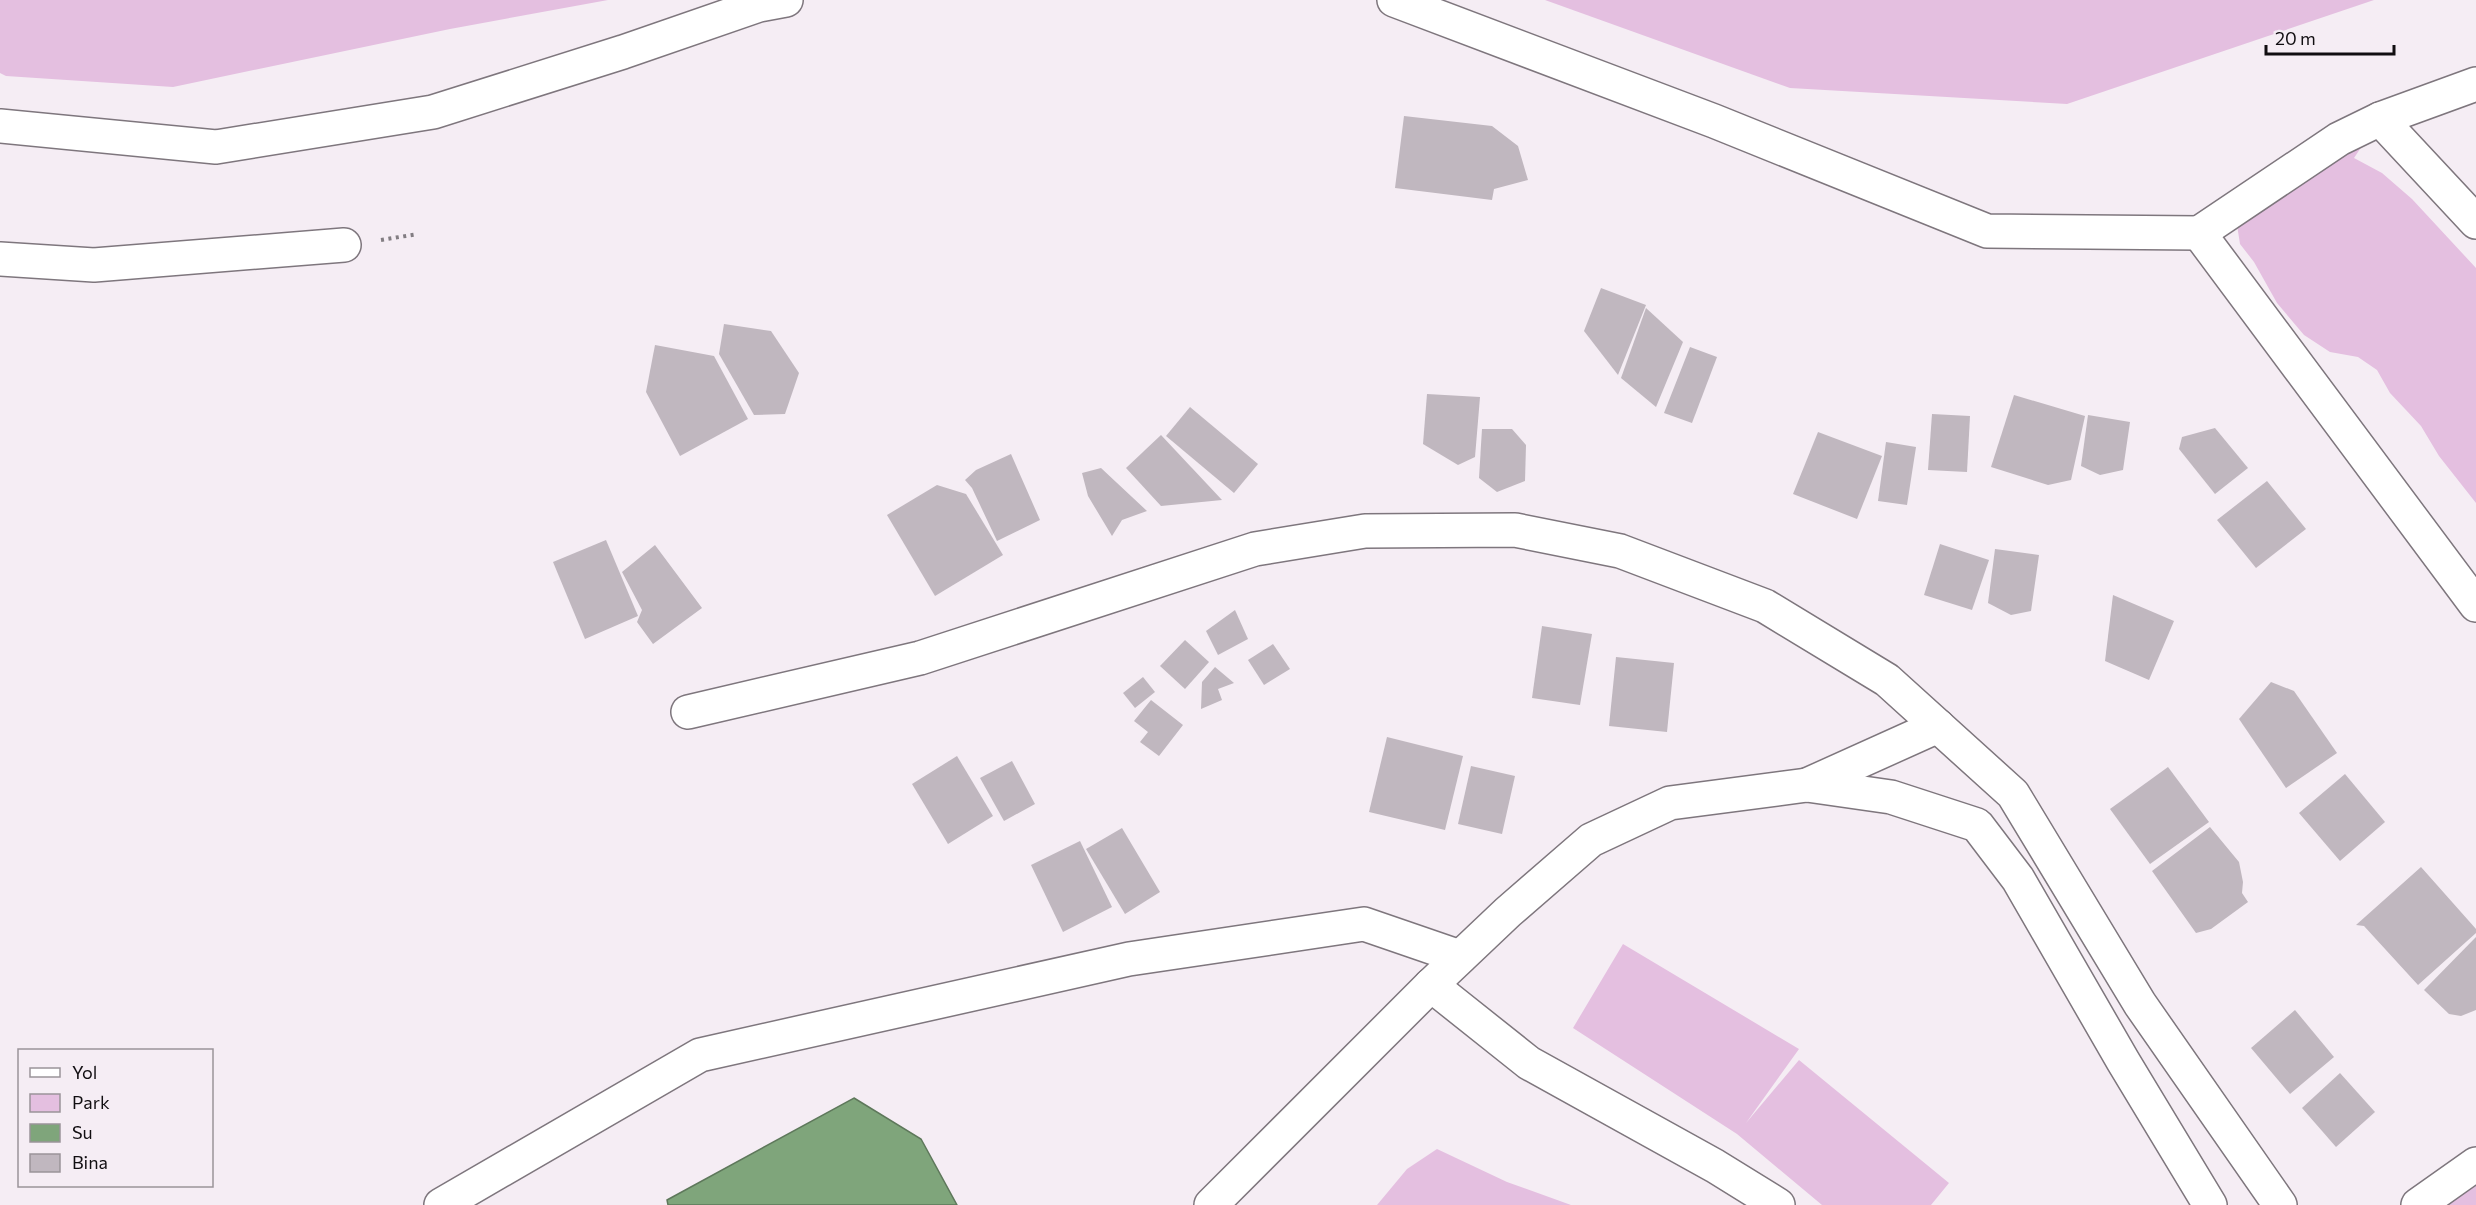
<svg xmlns="http://www.w3.org/2000/svg" width="2476" height="1205" viewBox="0 0 2476 1205" font-family="Commissioner,sans-serif">
<style>
.green{fill:#e4bfe0}
.water{fill:#7fa57b;stroke:#5e785b;stroke-width:1.5}
.building{fill:#c0b7bf}
.lines{fill:none;stroke-linecap:round;stroke-linejoin:round}
.minor-casing{stroke:#7e767d;stroke-width:36}
.tertiary-casing{stroke:#7e767d;stroke-width:36}
.path{stroke:#827d82;stroke-width:4;stroke-dasharray:3 4.5;stroke-linecap:butt}
.minor{stroke:#fff;stroke-width:33}
.tertiary{stroke:#fff;stroke-width:33}
</style>
<rect width="100%" height="100%" fill="#f5edf4"/>
<!-- green -->
<g class="green">
<polygon points="0,0 608,0 450,29 173,87 6,76 0,73"/>
<polygon points="1545,0 2374,0 2067,104 1790,88"/>
<polygon points="2380,119 2354,158 2382,173 2412,199 2476,268 2476,503 2439,456 2421,426 2390,393 2377,370 2358,357 2330,352 2304,335 2277,303 2254,262 2240,244 2237,225"/>
<polygon points="1623,944 1799,1049 1746,1123 1799,1060 1949,1183 1931,1205 1822,1205 1737,1134 1573,1028"/>
<polygon points="1437,1149 1507,1182 1571,1205 1377,1205 1407,1169"/>
<polygon points="2476,1169 2476,1205 2427,1205"/>
</g>
<!-- water -->
<polygon class="water" points="854,1098 921,1139 957,1205 668,1205 667,1200"/>
<!-- building -->
<g class="building">
<polygon points="1404,116 1492,126 1518,146 1528,180 1494,189 1492,200 1395,188"/>
<polygon points="1601,288 1646,305 1618,375 1584,331"/>
<polygon points="1646,308 1683,342 1656,407 1621,378"/>
<polygon points="724,324 771,331 799,373 785,414 754,415 719,354"/>
<polygon points="655,345 714,356 748,419 680,456 646,392"/>
<polygon points="1690,347 1717,357 1692,423 1664,413"/>
<polygon points="1427,394 1480,397 1475,457 1458,465 1423,444"/>
<polygon points="2014,395 2085,416 2071,480 2048,485 1991,467"/>
<polygon points="1190,407 1258,464 1234,493 1166,436"/>
<polygon points="1932,414 1970,416 1967,472 1928,470"/>
<polygon points="2088,415 2130,422 2123,470 2100,475 2081,466"/>
<polygon points="2215,428 2248,468 2215,494 2179,449 2182,437"/>
<polygon points="1482,429 1512,429 1526,445 1525,481 1497,492 1479,478"/>
<polygon points="1818,432 1882,456 1857,519 1793,494"/>
<polygon points="1161,435 1222,500 1161,506 1126,468"/>
<polygon points="1886,442 1916,447 1907,505 1878,501"/>
<polygon points="1011,454 1040,520 997,541 972,488 965,480 976,470"/>
<polygon points="1101,468 1147,511 1122,520 1112,536 1088,496 1082,473"/>
<polygon points="2267,481 2306,529 2256,568 2217,520"/>
<polygon points="937,485 966,494 1003,555 935,596 887,515"/>
<polygon points="606,540 638,616 585,639 553,562"/>
<polygon points="1940,544 1989,560 1972,610 1924,595"/>
<polygon points="655,545 702,608 653,644 637,622 642,610 622,572"/>
<polygon points="1995,549 2039,555 2031,611 2011,615 1988,603"/>
<polygon points="2113,595 2174,621 2149,680 2105,661"/>
<polygon points="1235,610 1248,639 1218,655 1206,631"/>
<polygon points="1542,626 1592,634 1580,705 1532,698"/>
<polygon points="1185,640 1209,662 1185,689 1160,666"/>
<polygon points="1273,644 1290,669 1264,685 1248,660"/>
<polygon points="1616,657 1674,663 1667,732 1609,726"/>
<polygon points="1215,667 1234,683 1218,689 1222,700 1201,709 1202,682"/>
<polygon points="1143,677 1155,692 1135,708 1123,693"/>
<polygon points="2271,682 2294,691 2337,753 2286,788 2239,719"/>
<polygon points="1151,700 1183,725 1159,756 1140,742 1148,732 1134,721"/>
<polygon points="1387,737 1463,756 1445,830 1369,812"/>
<polygon points="957,756 993,816 948,844 912,784"/>
<polygon points="1012,761 1035,804 1004,821 980,778"/>
<polygon points="1471,766 1515,776 1502,834 1458,824"/>
<polygon points="2168,767 2209,822 2150,864 2110,809"/>
<polygon points="2345,774 2385,822 2340,861 2299,813"/>
<polygon points="2210,827 2239,862 2243,882 2242,893 2248,902 2211,929 2196,933 2152,871"/>
<polygon points="1122,828 1160,892 1125,914 1086,849"/>
<polygon points="1080,841 1112,907 1063,932 1031,865"/>
<polygon points="2421,867 2476,929 2476,933 2418,985 2364,926 2356,925"/>
<polygon points="2476,937 2476,1010 2461,1016 2449,1014 2424,990"/>
<polygon points="2295,1010 2334,1057 2290,1094 2251,1048"/>
<polygon points="2340,1073 2375,1112 2336,1147 2302,1108"/>
</g>
<g class="lines">
<!-- minor casing -->
<g class="minor-casing">
<g id="minor">
<polyline points="2476,84 2380,119 2339,139 2199,233 2476,605"/>
<polyline points="2380,119 2476,222"/>
<polyline points="0,259 94,265 344,245"/>
<polyline points="688,712 920,658 1255,549 1365,531 1515,530 1620,551 1765,606 1887,680 2013,794 2140,1004 2280,1205"/>
<polyline points="1807,785 1938,726"/>
<polyline points="1431,985 1529,1063 1715,1166 1778,1205"/>
<polyline points="441,1205 700,1055 1129,959 1364,924 1460,957"/>
<polyline points="1211,1205 1431,985 1508,912 1591,840 1670,803 1807,785 1891,797 1977,825 2018,879 2123,1061 2210,1205"/>
<polyline points="2418,1205 2476,1164"/>
</g>
</g>
<!-- tertiary casing -->
<g class="tertiary-casing">
<g id="tertiary">
<polyline points="1394,0 1714,121 1987,231 2199,233"/>
<polyline points="0,126 216,147 433,112 623,52 759,5 786,0"/>
</g>
</g>
<!-- path -->
<polyline class="path" points="381,240 418,234"/>
<!-- minor -->
<use href="#minor" class="minor"/>
<!-- tertiary -->
<use href="#tertiary" class="tertiary"/>
</g>
<!-- legend -->
<rect x="18" y="1049" width="195" height="138" fill="#f5edf4" stroke="#9a9499" stroke-width="1.5"/>
<rect x="30" y="1068" width="30" height="9" fill="#ffffff" stroke="#9a9499" stroke-width="1.5"/>
<text x="72" y="1079" font-size="18" fill="#110e11">Yol</text>
<rect x="30" y="1094" width="30" height="18" fill="#e4bfe0" stroke="#9a9499" stroke-width="1.5"/>
<text x="72" y="1109" font-size="18" fill="#110e11">Park</text>
<rect x="30" y="1124" width="30" height="18" fill="#7fa57b" stroke="#9a9499" stroke-width="1.5"/>
<text x="72" y="1139" font-size="18" fill="#110e11">Su</text>
<rect x="30" y="1154" width="30" height="18" fill="#c0b7bf" stroke="#9a9499" stroke-width="1.5"/>
<text x="72" y="1169" font-size="18" fill="#110e11">Bina</text>
<!-- scale -->
<path d="M2266 45v9h128v-9" fill="none" stroke="#110e11" stroke-width="3"/>
<text x="2275" y="45" font-size="18" fill="#110e11" stroke="#f5edf4" stroke-width="4.5" paint-order="stroke">20 m</text>
</svg>
